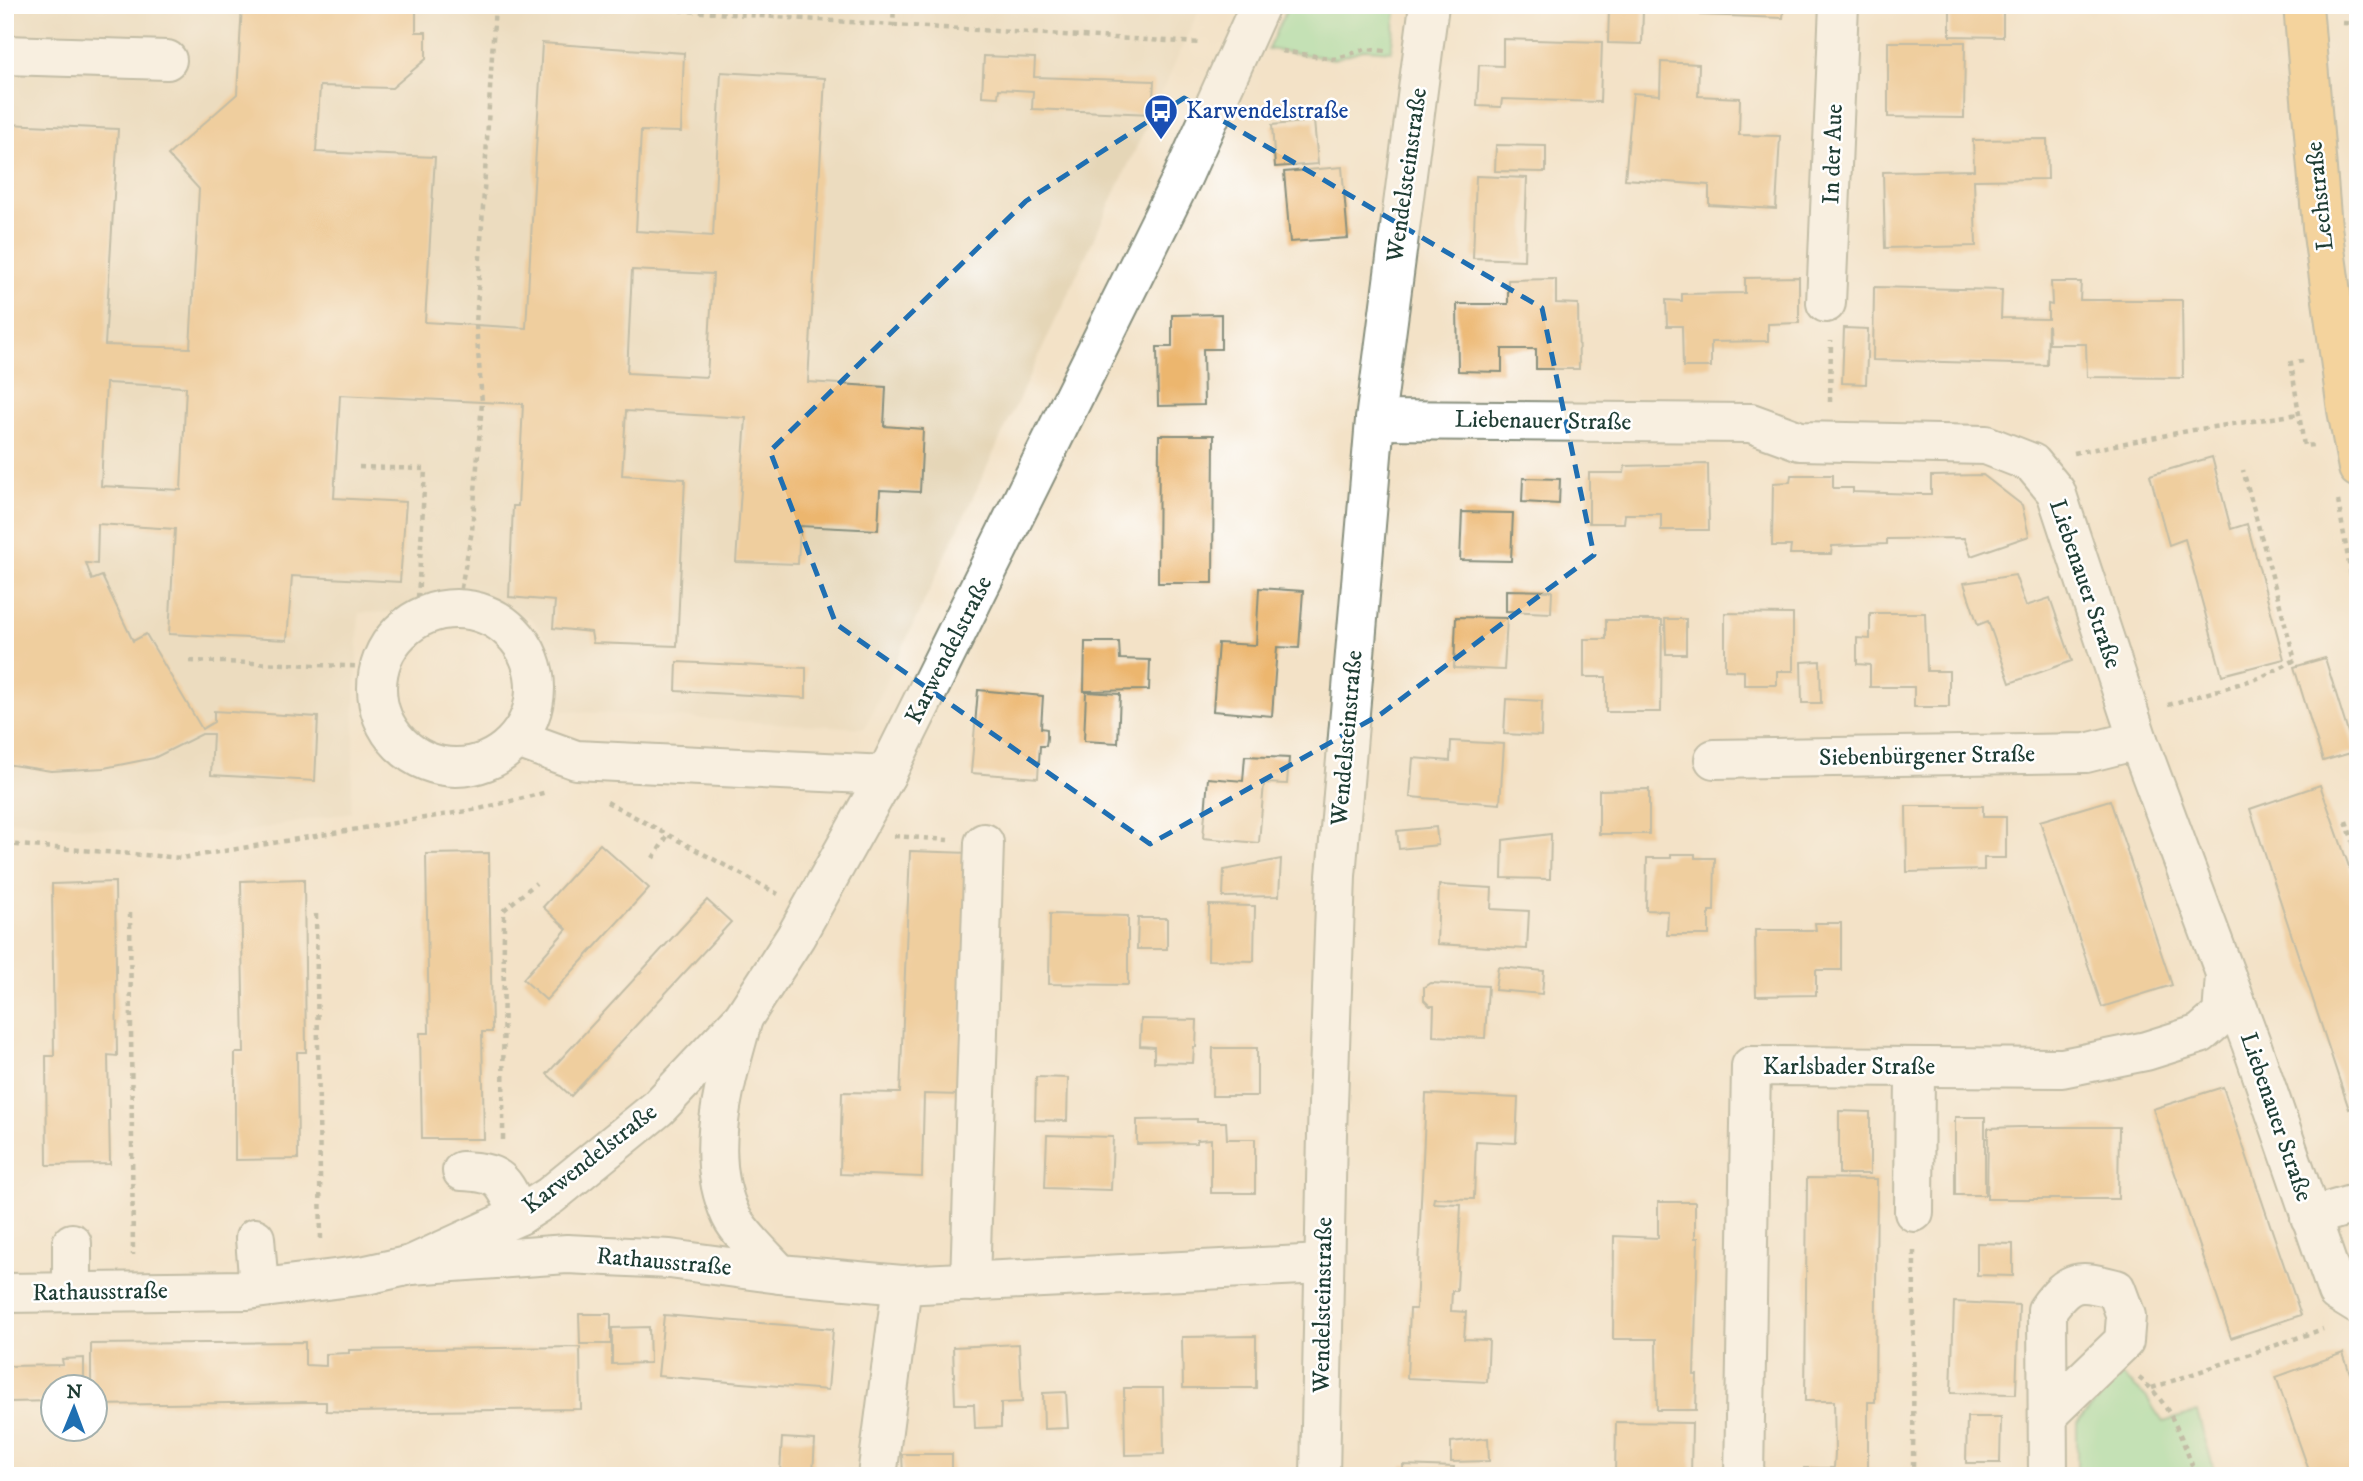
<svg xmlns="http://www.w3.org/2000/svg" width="2363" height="1481" viewBox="0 0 2363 1481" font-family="'IM FELL DW Pica',serif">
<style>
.built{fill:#e5d6b7}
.green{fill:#8ddf9f;stroke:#568e6a;stroke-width:2}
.building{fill:#ecb66e;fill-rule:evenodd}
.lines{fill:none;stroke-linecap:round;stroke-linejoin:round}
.minor-casing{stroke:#89907e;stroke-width:42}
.major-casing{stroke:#89907e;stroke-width:42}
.path{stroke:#89907e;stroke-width:4.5;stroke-dasharray:5 5;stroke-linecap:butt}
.minor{stroke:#fff;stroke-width:38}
.major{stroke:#f6c16b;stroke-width:38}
.marked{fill:none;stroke:#1f6fb2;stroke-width:5;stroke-dasharray:14 9;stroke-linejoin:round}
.labels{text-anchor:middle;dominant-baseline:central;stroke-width:5;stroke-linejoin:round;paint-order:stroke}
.transit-label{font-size:24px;fill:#164399;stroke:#fff;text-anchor:start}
.street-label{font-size:24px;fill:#1f3d34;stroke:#fff}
</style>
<rect width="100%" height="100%" fill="#fff"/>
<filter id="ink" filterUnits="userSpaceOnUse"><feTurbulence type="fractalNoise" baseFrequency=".0143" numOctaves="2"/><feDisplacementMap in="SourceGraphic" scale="14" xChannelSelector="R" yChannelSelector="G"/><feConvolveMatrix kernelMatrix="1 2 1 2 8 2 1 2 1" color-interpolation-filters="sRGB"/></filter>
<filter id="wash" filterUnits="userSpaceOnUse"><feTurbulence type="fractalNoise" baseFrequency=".00686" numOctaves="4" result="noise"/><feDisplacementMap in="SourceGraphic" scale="28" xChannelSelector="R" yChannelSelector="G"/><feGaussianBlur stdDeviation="1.57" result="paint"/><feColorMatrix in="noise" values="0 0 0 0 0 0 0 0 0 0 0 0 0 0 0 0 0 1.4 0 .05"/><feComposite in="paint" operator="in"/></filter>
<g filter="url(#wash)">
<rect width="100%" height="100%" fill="#f3e2c7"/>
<!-- built -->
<polygon class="built" points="5,5 1201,5 1152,114 865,728 561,711 561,691 558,668 547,642 532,619 451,593 399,612 359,613 351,812 212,838 5,820"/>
<!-- green -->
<g class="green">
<polygon points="1289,5 1397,5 1391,51 1366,49 1334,59 1268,49"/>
<polygon points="2122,1375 2146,1397 2163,1422 2197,1412 2216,1476 2077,1476 2077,1423"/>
</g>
<g id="blocks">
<!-- building -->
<g class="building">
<path d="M 242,5 L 416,5 L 416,32 L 426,32 L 426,59 L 392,88 L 320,86 L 316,152 L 435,157 L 425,322 L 526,328 L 542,43 L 684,53 L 681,132 L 641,131 L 636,231 L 713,236 L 721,72 L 825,78 L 808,382 L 886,387 L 884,426 L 923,429 L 920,492 L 880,490 L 878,530 L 800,526 L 798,564 L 736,562 L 746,418 L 626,411 L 622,475 L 685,479 L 677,646 L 593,643 L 591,632 L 553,628 L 555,601 L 509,597 L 513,506 L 518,506 L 523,404 L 340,395 L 334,498 L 406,502 L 400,582 L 292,576 L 287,640 L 169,634 L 175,529 L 98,524 L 97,564 L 86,563 L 92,580 L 102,576 L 133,641 L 146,634 L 202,729 L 214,722 L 214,711 L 318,717 L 315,781 L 211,775 L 213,734 L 202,734 L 154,758 L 104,768 L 51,771 L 5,764 L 7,124 L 118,129 L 105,345 L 190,348 L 199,189 L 168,155 L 237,94 ZM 632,270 L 713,274 L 707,377 L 627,373 ZM 106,383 L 186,387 L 181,490 L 101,486 Z"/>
<polygon points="1700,5 1784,5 1783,18 1700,15"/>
<polygon points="1950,5 2003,5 2003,37 1950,36"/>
<polygon points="1609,9 1643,10 1642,44 1608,43"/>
<polygon points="1503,39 1602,42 1600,102 1502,99 1501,107 1477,106 1479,65 1503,66"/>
<polygon points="1888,42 1965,42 1964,118 1888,117"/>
<polygon points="984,56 1035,58 1034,77 1154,81 1152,114 1032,109 1033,91 999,89 998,97 982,96"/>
<polygon points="1661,62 1699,64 1698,96 1740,98 1739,135 1780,136 1776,209 1709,205 1709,185 1625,179 1633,93 1660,95"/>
<polygon points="1314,121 1318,164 1275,167 1272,125"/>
<polygon points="2047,139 2048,179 1974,180 1976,246 1885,248 1883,172 1974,170 1973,140"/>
<polygon points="1496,145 1546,146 1546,172 1495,171"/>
<polygon points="1342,167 1348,238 1290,242 1284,172"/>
<polygon points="1476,176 1527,178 1524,260 1473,258"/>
<polygon points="1799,277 1799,323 1768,324 1768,341 1711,342 1711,367 1683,367 1682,326 1667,326 1666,300 1682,301 1682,294 1745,293 1745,278"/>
<polygon points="1556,279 1556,303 1578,304 1579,369 1536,369 1536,349 1502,349 1502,372 1458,371 1457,304 1508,304 1508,280"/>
<polygon points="2051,282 2081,282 2080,300 2182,300 2183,378 2087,377 2086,344 2049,344 2048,325 2047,365 1873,360 1874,287 2002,290 2001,318 2048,319 2048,304 2052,305"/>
<polygon points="1221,314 1221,349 1203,349 1204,405 1158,406 1157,347 1172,347 1172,315"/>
<polygon points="1844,328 1868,329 1866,384 1842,383"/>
<polygon points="1159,435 1214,435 1213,583 1158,583"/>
<polygon points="2212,457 2231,529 2247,524 2284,659 2222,675 2185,539 2169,545 2150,475"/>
<polygon points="1708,464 1709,530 1661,530 1661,514 1625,514 1624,523 1589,523 1589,473 1624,473 1625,466"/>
<polygon points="1791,475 1833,475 1833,488 1853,488 1853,492 1918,494 1931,494 1931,476 1983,475 2022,505 2029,536 1971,556 1964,538 1887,539 1887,544 1832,546 1831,554 1790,554 1791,546 1772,546 1773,483 1790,482"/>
<polygon points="1523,478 1560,479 1559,504 1522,502"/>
<polygon points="1462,512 1513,513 1511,561 1460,560"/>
<polygon points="2015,575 2026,606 2050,598 2072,661 2010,683 1988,621 1978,625 1964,583"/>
<polygon points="1259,588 1303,591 1299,648 1277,647 1272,716 1213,711 1218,643 1256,645"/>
<polygon points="1506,590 1552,591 1551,613 1506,611"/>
<polygon points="1725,613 1793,614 1793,671 1777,671 1777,685 1744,685 1744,671 1725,670"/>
<polygon points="1870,613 1925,613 1927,671 1949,671 1949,707 1914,707 1914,687 1870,687 1870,665 1857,664 1857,638 1870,639"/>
<polygon points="1456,617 1507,618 1504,670 1454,668"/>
<polygon points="1665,619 1686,619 1686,654 1666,654"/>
<polygon points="1606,620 1662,620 1661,712 1606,712 1606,677 1584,677 1584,639 1606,639"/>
<polygon points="1085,642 1119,642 1120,659 1150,660 1149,690 1084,691"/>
<polygon points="2325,658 2354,752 2323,761 2294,667"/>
<polygon points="1820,661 1821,703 1802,703 1801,662"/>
<polygon points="677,662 806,668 806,698 676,691"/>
<polygon points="978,690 1043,696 1041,728 1047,729 1047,738 1046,746 1040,746 1038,778 971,773"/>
<polygon points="1086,692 1120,694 1118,743 1084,741"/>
<polygon points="1506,699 1542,701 1541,736 1504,734"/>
<polygon points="1451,741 1504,744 1500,804 1410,797 1413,758 1450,761"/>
<polygon points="1245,756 1289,758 1287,784 1264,783 1259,843 1203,838 1208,778 1243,781"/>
<polygon points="2320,785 2358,892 2357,1119 2353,1107 2349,1109 2250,809"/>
<polygon points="1649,789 1649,834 1599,834 1599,790"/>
<polygon points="2110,800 2172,985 2102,1007 2040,821"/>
<polygon points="1906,806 1983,806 1983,817 2006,817 2006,858 1984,858 1984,870 1907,872"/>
<polygon points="1436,827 1438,845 1399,849 1397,831"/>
<polygon points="1551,834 1550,879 1502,878 1503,840"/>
<polygon points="600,844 649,888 546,1000 523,979 567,929 543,907"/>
<polygon points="910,851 969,853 960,1095 924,1094 922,1177 840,1174 842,1092 900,1093"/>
<polygon points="489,853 492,1032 482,1032 484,1139 422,1139 420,1033 429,1033 426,854"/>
<polygon points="1671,854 1695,854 1695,858 1715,858 1714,911 1709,911 1709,935 1667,935 1668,911 1646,910 1647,858 1671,858"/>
<polygon points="1281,859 1279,896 1223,897 1224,870"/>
<polygon points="304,879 306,1052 297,1052 298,1159 235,1160 235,1053 244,1053 241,881"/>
<polygon points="115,882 117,1056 108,1055 110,1164 47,1165 46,1056 54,1056 52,884"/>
<polygon points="1439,885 1492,888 1491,909 1529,911 1527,949 1437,944"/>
<polygon points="707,900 731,922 571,1096 547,1074"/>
<polygon points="1209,905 1255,906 1254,961 1208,960"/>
<polygon points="1050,914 1128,916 1128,985 1049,984"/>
<polygon points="1138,918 1167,918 1167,949 1137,949"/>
<polygon points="1815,923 1841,923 1841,970 1816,970 1816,995 1756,996 1755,930 1816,930"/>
<polygon points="1498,967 1544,971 1542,994 1495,990"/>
<polygon points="1430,983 1488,986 1485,1038 1433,1036 1434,1006 1430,1006 1424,1000 1424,987"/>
<polygon points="1141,1019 1197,1020 1196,1047 1194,1047 1193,1063 1154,1062 1154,1047 1140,1046"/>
<polygon points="1213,1048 1257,1048 1257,1096 1212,1096"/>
<polygon points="1036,1077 1068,1078 1067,1121 1035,1120"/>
<polygon points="2223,1087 2301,1315 2231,1338 2153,1109"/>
<polygon points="1426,1094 1518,1098 1516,1143 1476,1141 1474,1199 1434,1198 1433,1203 1461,1204 1457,1291 1452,1291 1451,1311 1466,1312 1464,1339 1489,1340 1487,1382 1407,1378 1410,1309 1416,1309"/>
<polygon points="1839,1111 1870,1112 1870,1174 1839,1174"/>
<rect x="1955" y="1117" width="30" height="78"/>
<polygon points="1197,1119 1197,1122 1226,1122 1227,1139 1255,1139 1255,1193 1211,1193 1211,1139 1197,1140 1197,1143 1137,1144 1137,1120"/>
<polygon points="2020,1127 2119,1127 2118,1199 1987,1199 1988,1128"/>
<polygon points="1047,1135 1113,1137 1111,1190 1045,1188"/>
<polygon points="1807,1178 1877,1179 1875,1402 1868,1402 1868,1468 1875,1469 1875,1476 1804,1476 1804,1468 1834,1468 1835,1453 1834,1401 1805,1401"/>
<polygon points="1658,1202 1695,1202 1695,1238 1698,1238 1694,1375 1697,1375 1696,1410 1657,1410 1656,1339 1613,1339 1614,1236 1658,1238"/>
<polygon points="1977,1243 2013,1244 2013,1276 1977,1275"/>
<polygon points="1954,1302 2019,1305 2016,1394 1951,1393"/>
<polygon points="579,1314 611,1314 611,1344 580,1344"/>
<polygon points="664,1315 833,1329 828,1390 658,1376"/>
<polygon points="649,1327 650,1363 612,1364 612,1328"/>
<polygon points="1256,1336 1256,1388 1183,1388 1182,1337"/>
<polygon points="305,1342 305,1365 326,1366 326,1354 349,1353 349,1350 580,1347 581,1409 350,1412 326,1411 326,1402 305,1402 94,1405 94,1386 91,1386 91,1344"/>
<polygon points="1019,1344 1022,1402 1001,1403 1001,1427 975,1428 974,1404 955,1404 953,1347"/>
<polygon points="2343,1353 2358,1397 2358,1476 2311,1476 2276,1377"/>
<polygon points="84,1358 84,1386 52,1386 52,1401 9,1402 9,1366 63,1365 62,1359"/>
<polygon points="1124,1388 1163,1388 1164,1454 1125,1455"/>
<polygon points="1066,1392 1068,1428 1044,1429 1043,1393"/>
<polygon points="1967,1417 2001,1417 2000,1463 1966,1463"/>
<polygon points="1616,1422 1692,1423 1691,1476 1615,1476"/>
<polygon points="782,1438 815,1440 813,1473 780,1472"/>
<polygon points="1488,1438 1489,1461 1451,1462 1451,1442"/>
<polygon points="902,1454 952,1454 952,1476 903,1476"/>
<polygon points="1403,1465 1454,1467 1453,1476 1403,1476"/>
</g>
</g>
</g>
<g filter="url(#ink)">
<use href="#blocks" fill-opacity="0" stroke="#89907e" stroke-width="2"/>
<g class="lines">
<!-- minor casing -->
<g class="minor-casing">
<g id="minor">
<polyline points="5,55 167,60"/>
<polyline points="1826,303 1839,5"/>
<polyline points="1375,420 1751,423 1800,441 1986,445 2032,463 2056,492 2138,740 2251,1043 2337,1292 2358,1305"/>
<circle cx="456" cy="688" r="79"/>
<polyline points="518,739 576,760 886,775"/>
<polyline points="1714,759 2086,753 2138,740"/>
<path d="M 742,1022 C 725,1084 702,1154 731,1216 C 739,1233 767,1259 780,1274"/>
<path d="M 462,1171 C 504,1173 502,1181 520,1215"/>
<polyline points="1914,1212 1915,1067"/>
<polyline points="2310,1217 2358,1203"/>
<polyline points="255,1238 259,1288"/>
<polyline points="411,1265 520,1215 550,1196 658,1108 743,1018 796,936 886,775 1183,176 1260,5"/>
<polyline points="970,1282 984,843"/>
<polyline points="72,1292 72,1243"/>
<polyline points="5,1293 248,1290 366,1275 411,1265 567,1254 670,1259 780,1274 902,1285 1323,1264"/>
<polyline points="877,1476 902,1285"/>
<polyline points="1320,1476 1327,1133 1336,876 1375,420 1429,5"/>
<polyline points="1744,1476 1751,1066 2062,1068 2146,1051 2200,1034 2222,1015 2225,976"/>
<path d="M 2048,1476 L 2047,1310 C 2071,1277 2079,1280 2116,1289 L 2126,1316 L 2124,1341 L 2049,1413"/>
</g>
</g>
<!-- major casing -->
<g class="major-casing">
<polyline id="major" points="2303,5 2322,227 2347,410 2358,468"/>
</g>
<!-- path -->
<g class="path">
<polyline points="600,5 893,25 894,5"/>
<polyline points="2343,23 2358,24"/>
<polyline points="893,25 1200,43"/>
<polyline points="1282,51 1334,59 1366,49 1386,51"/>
<polyline points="2303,361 2291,363 2304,446 2314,445"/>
<polyline points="1830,402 1831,341"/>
<polyline points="2074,453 2193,430 2299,414"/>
<polyline points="359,467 425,469 417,618"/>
<polyline points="2338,501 2358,615"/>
<polyline points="457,608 472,531 482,402 476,325 495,5"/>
<polyline points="190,661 379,667"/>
<polyline points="2168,705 2262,677 2295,660 2243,470"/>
<polyline points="607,802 778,894"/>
<polyline points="2346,821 2358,856"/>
<polyline points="894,836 948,840"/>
<polyline points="5,844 182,858 479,809 547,792"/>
<polyline points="653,858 668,835"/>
<polyline points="130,913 133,1255"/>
<polyline points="316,914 321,1242"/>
<polyline points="503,1140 504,910 536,883"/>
<path d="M 2139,1378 C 2170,1401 2183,1441 2196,1476"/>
<polyline points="2152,1388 2323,1329"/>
<polyline points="1913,1476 1914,1249"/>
</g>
<!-- minor -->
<use href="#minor" class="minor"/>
<!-- major -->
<use href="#major" class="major"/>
</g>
</g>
<!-- marked area -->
<path d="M0 0H2363V1481H0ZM 1184,98 L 1542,308 L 1594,555 L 1381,714 L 1150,844 L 836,624 L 770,451 L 1026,201 Z" fill="#f3e2c7" fill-opacity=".55" fill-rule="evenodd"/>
<path class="marked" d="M 1184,98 L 1542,308 L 1594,555 L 1381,714 L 1150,844 L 836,624 L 770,451 L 1026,201 Z"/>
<!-- icons -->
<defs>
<g id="bus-pin" transform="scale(1.75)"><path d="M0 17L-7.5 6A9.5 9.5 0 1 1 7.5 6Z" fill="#1a4fb4" stroke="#fff"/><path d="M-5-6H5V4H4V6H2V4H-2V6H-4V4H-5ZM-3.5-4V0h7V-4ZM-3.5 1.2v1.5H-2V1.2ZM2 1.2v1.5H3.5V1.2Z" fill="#fff"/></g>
</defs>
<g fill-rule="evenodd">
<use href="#bus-pin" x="1161" y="111"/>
</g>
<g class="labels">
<!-- transit labels -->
<g class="transit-label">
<text x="1186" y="111">Karwendelstraße</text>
</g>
<!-- street labels -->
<g class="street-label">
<text transform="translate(1833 154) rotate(-88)">In der Aue</text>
<text transform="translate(1407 175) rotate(-82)">Wendelsteinstraße</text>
<text transform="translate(2320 196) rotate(-96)">Lechstraße</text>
<text transform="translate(1543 421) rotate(1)">Liebenauer Straße</text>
<text transform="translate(2085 584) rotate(71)">Liebenauer Straße</text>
<text transform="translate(949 650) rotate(-63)">Karwendelstraße</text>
<text transform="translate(1347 738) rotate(-85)">Wendelsteinstraße</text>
<text transform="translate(1927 756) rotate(-1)">Siebenbürgener Straße</text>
<text x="1849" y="1067">Karlsbader Straße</text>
<text transform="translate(2276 1117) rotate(71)">Liebenauer Straße</text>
<text transform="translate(590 1159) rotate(-38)">Karwendelstraße</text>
<text transform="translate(664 1262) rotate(5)">Rathausstraße</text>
<text transform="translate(100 1292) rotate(-1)">Rathausstraße</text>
<text transform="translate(1323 1305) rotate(-89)">Wendelsteinstraße</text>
</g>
</g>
<!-- margin -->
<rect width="2363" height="1481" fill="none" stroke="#fff" stroke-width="28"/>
<!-- north arrow -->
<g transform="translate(74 1408) rotate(1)"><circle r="33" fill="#ffffff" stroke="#a5b1ae" stroke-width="2"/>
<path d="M0-5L12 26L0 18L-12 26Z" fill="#1f6fb2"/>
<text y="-10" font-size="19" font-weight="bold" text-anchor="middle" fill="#1f3d34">N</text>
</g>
</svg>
